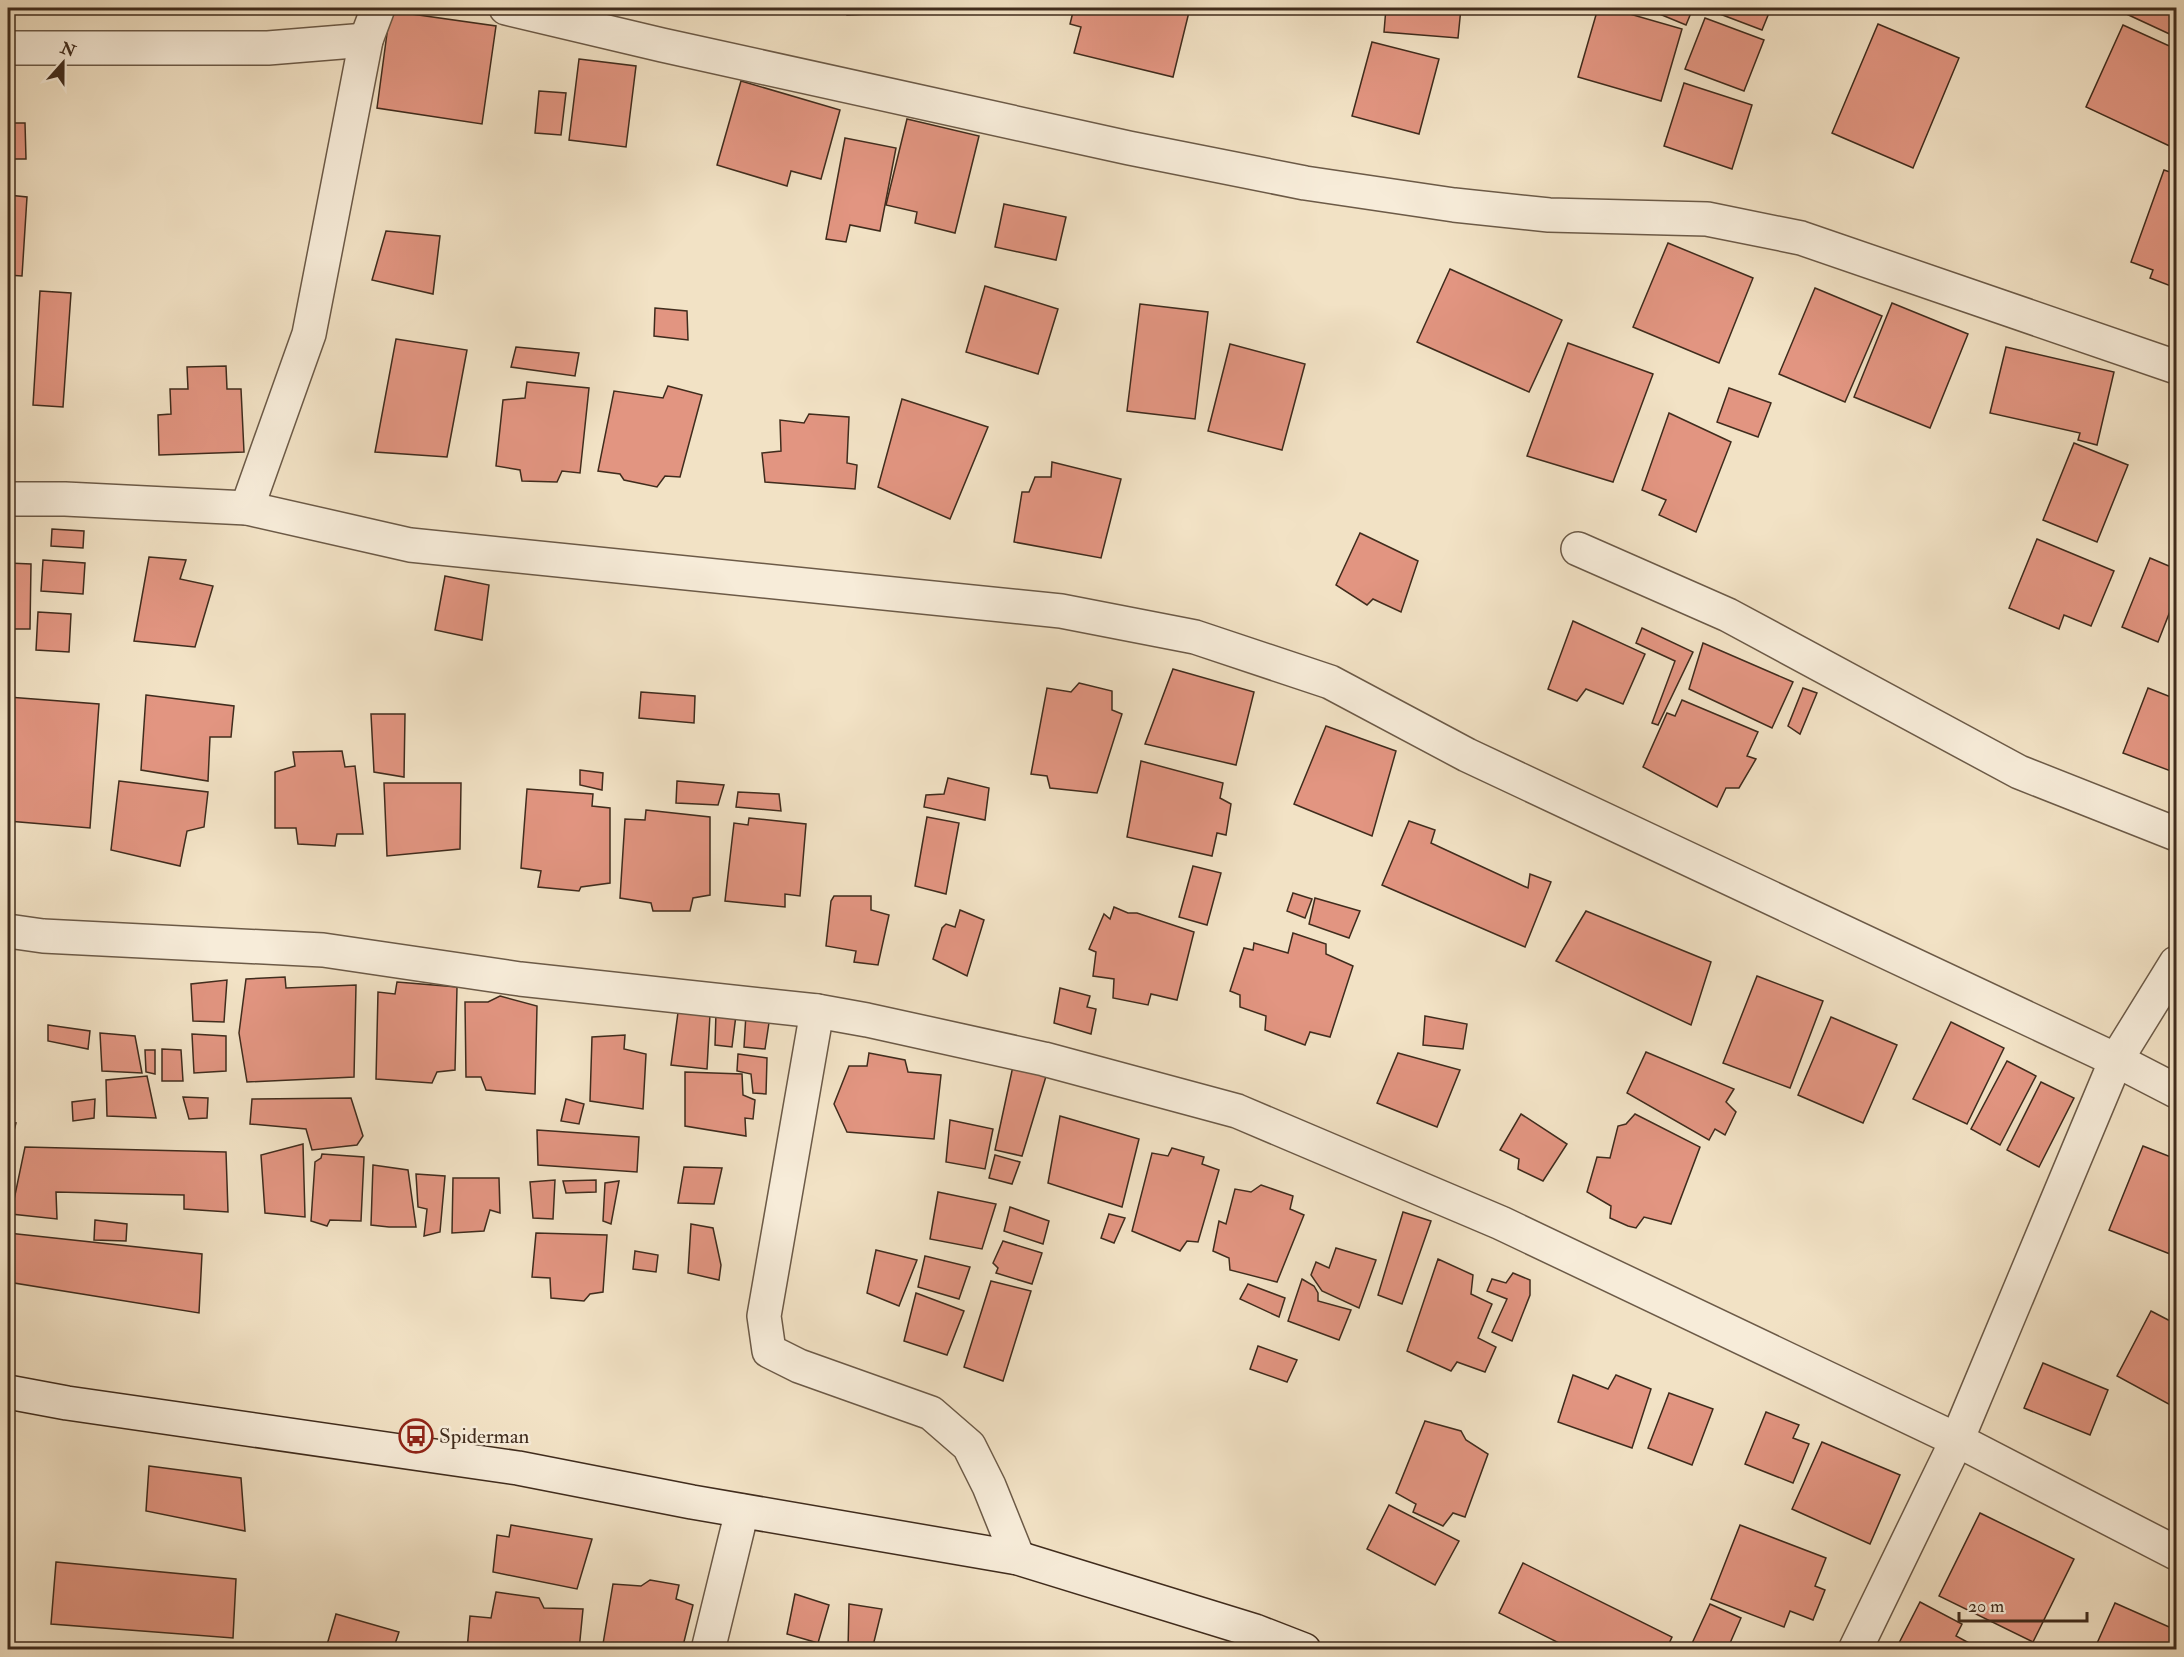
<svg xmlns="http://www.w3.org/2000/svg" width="2184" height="1657" viewBox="0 0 2184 1657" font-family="'IM FELL Double Pica',serif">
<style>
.building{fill:#e29581;stroke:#402c1d;stroke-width:1.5}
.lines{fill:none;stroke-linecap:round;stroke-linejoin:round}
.street-casing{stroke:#6c5a47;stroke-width:36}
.secondary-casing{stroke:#402c1d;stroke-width:36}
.street{stroke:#f7ecd9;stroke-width:33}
.secondary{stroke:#f7ecd9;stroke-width:33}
.labels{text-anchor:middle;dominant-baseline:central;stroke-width:5;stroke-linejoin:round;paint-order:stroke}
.poi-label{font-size:21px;fill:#402c1d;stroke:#f7ecd9;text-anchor:start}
</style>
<rect width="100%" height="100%" fill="#f2e2c5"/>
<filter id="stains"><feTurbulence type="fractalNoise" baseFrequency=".00333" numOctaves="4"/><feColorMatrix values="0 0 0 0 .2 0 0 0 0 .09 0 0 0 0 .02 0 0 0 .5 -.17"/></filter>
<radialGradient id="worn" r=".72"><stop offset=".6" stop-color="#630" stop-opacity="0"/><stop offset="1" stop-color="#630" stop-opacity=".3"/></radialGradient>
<!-- building -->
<g class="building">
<polygon points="847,8 869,8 869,14 847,15"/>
<polygon points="1074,8 1190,8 1173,77 1074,53 1081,27 1070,24"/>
<polygon points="1386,8 1461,8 1458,38 1384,32"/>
<polygon points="1598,8 1609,8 1682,29 1661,101 1578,77"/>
<polygon points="1645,8 1693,8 1686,25"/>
<polygon points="1704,8 1771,8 1762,30"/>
<polygon points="2121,8 2176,8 2176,37 2120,11"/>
<polygon points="390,11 496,26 482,124 377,108"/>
<polygon points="1705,18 1764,40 1744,91 1685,69"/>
<polygon points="1878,24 1959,58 1913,168 1832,133"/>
<polygon points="2123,25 2176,49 2176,149 2086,107"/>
<polygon points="1372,42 1439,59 1419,134 1352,116"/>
<polygon points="579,59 636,66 626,147 569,140"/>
<polygon points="741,81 840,110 821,179 791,171 787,186 717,165"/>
<polygon points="1684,83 1752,105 1732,169 1664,146"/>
<polygon points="539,91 566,93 561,135 535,133"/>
<polygon points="907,119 979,136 955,233 915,223 917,212 886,205"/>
<polygon points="8,123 25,123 26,159 8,159"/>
<polygon points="845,138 896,148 880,231 850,225 846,242 826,239"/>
<polygon points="2164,170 2176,174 2176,288 2150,278 2153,270 2131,262"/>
<polygon points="8,195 27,197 22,276 8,275"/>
<polygon points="1004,204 1066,217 1056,260 995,247"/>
<polygon points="386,231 440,236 433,294 372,280"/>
<polygon points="1668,243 1753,278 1719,363 1633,327"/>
<polygon points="1450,269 1562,320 1529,392 1417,342"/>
<polygon points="985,286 1058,309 1038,374 966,352"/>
<polygon points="1815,288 1882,316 1845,402 1779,374"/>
<polygon points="40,291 71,293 63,407 33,405"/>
<polygon points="1892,303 1968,334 1930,428 1854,397"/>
<polygon points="1140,304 1208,312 1195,419 1127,411"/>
<polygon points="655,308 687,311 688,340 654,336"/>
<polygon points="396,339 467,350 447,457 375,452"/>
<polygon points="1568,343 1653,374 1613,482 1527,456"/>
<polygon points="1230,344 1305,364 1282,450 1208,431"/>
<polygon points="516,347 579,353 575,376 511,367"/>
<polygon points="2006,347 2114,372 2097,445 2078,440 2080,433 1990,413"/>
<polygon points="226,366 227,389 241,389 244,452 159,455 158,415 171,414 170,389 188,389 187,367"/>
<polygon points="527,382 589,388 580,473 562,471 557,482 522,481 520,470 496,466 503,400 525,398"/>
<polygon points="668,386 702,395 680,477 665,476 657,487 624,480 620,474 598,471 614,391 663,398"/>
<polygon points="1729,388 1771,403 1758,437 1717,422"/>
<polygon points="902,399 988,427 950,519 878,487"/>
<polygon points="1669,413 1731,442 1696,532 1659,515 1666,500 1642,490"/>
<polygon points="809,414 849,417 847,463 857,465 855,489 765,482 762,453 781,451 780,420 804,423"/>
<polygon points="2074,443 2128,465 2097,542 2043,520"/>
<polygon points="1052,462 1121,479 1101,558 1014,542 1022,492 1029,492 1035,477 1051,477"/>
<polygon points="52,529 84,531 83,548 51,546"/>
<polygon points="1360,533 1418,561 1401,612 1373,599 1367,605 1336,585"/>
<polygon points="2037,539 2114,571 2091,626 2064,615 2059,629 2009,608"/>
<polygon points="149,557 186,560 180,579 213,586 195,647 134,641"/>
<polygon points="2150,558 2176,569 2176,596 2158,642 2122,627"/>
<polygon points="43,560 85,563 83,594 41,591"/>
<polygon points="8,563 31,564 30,629 8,629"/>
<polygon points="445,576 489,585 482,640 435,630"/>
<polygon points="38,612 71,614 69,652 36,650"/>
<polygon points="1573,621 1645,654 1623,704 1586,689 1577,701 1548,689"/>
<polygon points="1642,628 1693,652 1658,725 1652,723 1675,661 1636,643"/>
<polygon points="1703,643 1793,682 1772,728 1689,689"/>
<polygon points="1173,669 1254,692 1236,765 1145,744"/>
<polygon points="1079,683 1112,691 1112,710 1122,714 1097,793 1050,788 1047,776 1031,774 1047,688 1071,692"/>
<polygon points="1803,688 1817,693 1800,734 1788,726"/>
<polygon points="2148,688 2176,699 2176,773 2123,753"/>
<polygon points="641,692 695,696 694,723 639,718"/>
<polygon points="146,695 234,706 231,737 210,737 208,781 141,770"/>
<polygon points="8,697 99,704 90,828 8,821"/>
<polygon points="1682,700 1758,732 1747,756 1756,759 1739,788 1726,788 1717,807 1643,767 1667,713 1675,716"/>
<polygon points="371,714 405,714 404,777 374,772"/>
<polygon points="1326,726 1396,751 1372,836 1294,804"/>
<polygon points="342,751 345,767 355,766 363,834 337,834 335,846 298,844 296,828 275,828 275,772 295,766 293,752"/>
<polygon points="1141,761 1223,783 1220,798 1231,804 1226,835 1217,833 1212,856 1127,837"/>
<polygon points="580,770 603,773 602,790 580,785"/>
<polygon points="948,778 989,788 985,820 924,807 926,795 944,794"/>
<polygon points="119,781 208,792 204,827 187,831 180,866 111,850"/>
<polygon points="677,781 724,785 718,805 676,803"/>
<polygon points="384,783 461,783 460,849 387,856"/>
<polygon points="527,789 593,794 592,806 610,808 610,883 581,887 579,891 538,887 541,871 521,868"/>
<polygon points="738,792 779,794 781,811 736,807"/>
<polygon points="646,810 710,817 710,895 693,898 690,911 653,911 651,903 620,898 625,819 645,820"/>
<polygon points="927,817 959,823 946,894 915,886"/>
<polygon points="749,818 806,824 800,896 785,894 785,907 725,901 734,823 748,825"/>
<polygon points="1409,821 1435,830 1431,843 1528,888 1530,874 1551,882 1525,947 1382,885"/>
<polygon points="1193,866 1221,873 1207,925 1179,917"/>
<polygon points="1293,893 1312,899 1305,918 1287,911"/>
<polygon points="834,896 871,896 871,910 889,915 878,965 854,962 856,951 826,946 831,901"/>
<polygon points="1315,898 1360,911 1349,938 1309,924"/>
<polygon points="1114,907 1128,913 1137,913 1194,932 1177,1000 1151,994 1148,1005 1113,998 1114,979 1093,976 1096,952 1089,949 1104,914 1110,919"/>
<polygon points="960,910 984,920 967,976 933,959 942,928 946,924 955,927"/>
<polygon points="1586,911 1711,962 1691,1025 1556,961"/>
<polygon points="1293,933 1326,944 1326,954 1353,966 1330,1037 1310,1032 1305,1045 1265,1030 1266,1016 1240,1007 1240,995 1230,991 1244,948 1253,950 1254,943 1288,953"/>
<polygon points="1757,976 1823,1001 1790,1088 1723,1063"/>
<polygon points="285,977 286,988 356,985 354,1077 247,1082 239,1033 246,979"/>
<polygon points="227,980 224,1022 193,1021 191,984"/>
<polygon points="397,982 457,987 455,1070 437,1072 432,1083 376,1079 378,992 395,994"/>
<polygon points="1060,988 1090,996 1087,1007 1096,1009 1091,1034 1054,1023"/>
<polygon points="500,996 537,1006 535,1094 486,1090 481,1077 466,1077 465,1002 488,1002"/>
<polygon points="679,1005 710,1014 707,1069 671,1065"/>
<polygon points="716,1012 736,1015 732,1047 715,1045"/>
<polygon points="746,1014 770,1016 765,1049 744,1047"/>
<polygon points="1425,1016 1467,1024 1463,1049 1423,1045"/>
<polygon points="1831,1017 1897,1045 1863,1123 1798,1095"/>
<polygon points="1951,1022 2004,1048 1967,1124 1913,1099"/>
<polygon points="48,1025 90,1031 88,1049 48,1041"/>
<polygon points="100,1033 135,1036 142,1073 102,1071"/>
<polygon points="192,1034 226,1036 226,1071 194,1073"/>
<polygon points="625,1035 624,1049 646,1054 643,1109 590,1101 592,1037"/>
<polygon points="162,1049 181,1050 183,1081 162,1081"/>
<polygon points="145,1050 155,1050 155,1074 146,1072"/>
<polygon points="1646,1052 1734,1089 1726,1102 1736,1112 1725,1135 1715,1129 1709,1140 1627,1093"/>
<polygon points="869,1053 905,1060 908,1072 941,1075 934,1139 847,1132 834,1104 849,1066 867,1066"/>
<polygon points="1398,1053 1460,1070 1437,1127 1377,1103"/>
<polygon points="738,1054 767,1058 766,1094 753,1093 751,1074 737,1071"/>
<polygon points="2007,1061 2036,1076 2000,1145 1971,1129"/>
<polygon points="1013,1066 1047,1073 1022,1156 995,1150"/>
<polygon points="685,1072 742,1074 743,1095 755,1100 753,1119 745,1118 746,1136 685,1126"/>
<polygon points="147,1076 156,1118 107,1116 106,1080"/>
<polygon points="2041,1082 2074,1098 2039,1167 2007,1150"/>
<polygon points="183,1097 208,1098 207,1118 189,1119"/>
<polygon points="351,1098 363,1136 357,1145 312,1150 306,1129 250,1124 252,1099"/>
<polygon points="95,1099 94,1118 73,1121 72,1102"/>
<polygon points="566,1099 584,1104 579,1124 561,1121"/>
<polygon points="1521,1114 1567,1144 1543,1181 1518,1169 1519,1159 1500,1150"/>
<polygon points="1635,1114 1700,1147 1671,1224 1644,1217 1636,1228 1628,1226 1610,1218 1611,1206 1587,1192 1597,1157 1610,1158 1618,1126 1626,1124"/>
<polygon points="1060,1116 1139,1139 1122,1207 1048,1183"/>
<polygon points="950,1120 993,1129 985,1169 946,1162"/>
<polygon points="8,1122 16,1123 10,1146 8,1146"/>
<polygon points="537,1130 639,1137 637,1172 538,1165"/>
<polygon points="303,1144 305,1217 265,1213 261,1155"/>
<polygon points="2143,1146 2176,1159 2176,1239 2170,1254 2109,1230"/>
<polygon points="25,1147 226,1152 228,1212 184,1209 184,1195 56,1192 57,1219 11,1214"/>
<polygon points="1172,1148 1204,1157 1202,1164 1219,1170 1198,1242 1187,1241 1180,1251 1132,1231 1152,1153 1168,1156"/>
<polygon points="322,1154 364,1157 361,1221 330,1220 327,1226 311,1221 315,1162 321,1158"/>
<polygon points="995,1155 1020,1162 1012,1184 989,1178"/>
<polygon points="373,1165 408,1170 416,1227 389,1227 371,1225"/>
<polygon points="684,1167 722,1168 714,1204 678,1203"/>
<polygon points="416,1174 445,1176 440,1232 424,1236 427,1209 418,1207"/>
<polygon points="453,1178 499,1178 500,1213 490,1210 484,1231 452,1233"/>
<polygon points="555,1180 553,1219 533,1218 530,1182"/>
<polygon points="596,1180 596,1192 566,1193 563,1181"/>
<polygon points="619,1181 611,1224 603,1221 605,1183"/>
<polygon points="1261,1185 1293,1196 1290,1209 1304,1215 1277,1282 1230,1270 1229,1258 1213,1251 1219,1221 1226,1224 1235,1189 1251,1192"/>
<polygon points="938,1192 996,1204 982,1249 930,1239"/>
<polygon points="1010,1207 1049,1221 1043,1244 1004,1231"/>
<polygon points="1403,1212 1431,1221 1402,1304 1378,1295"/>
<polygon points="1109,1214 1125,1218 1114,1243 1101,1238"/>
<polygon points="95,1220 127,1224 126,1241 94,1240"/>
<polygon points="691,1224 713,1228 721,1265 719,1280 688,1273"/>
<polygon points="8,1233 202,1254 199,1313 8,1282"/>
<polygon points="536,1233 607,1235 603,1292 590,1294 584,1301 551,1298 550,1278 532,1277"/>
<polygon points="1003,1241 1042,1253 1032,1284 996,1273 998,1268 993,1263"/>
<polygon points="1336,1248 1376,1260 1359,1308 1322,1291 1311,1275 1316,1262 1329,1268"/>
<polygon points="876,1250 917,1260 899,1306 867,1293"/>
<polygon points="635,1251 658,1255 656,1272 633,1269"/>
<polygon points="925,1256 970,1267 959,1299 918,1287"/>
<polygon points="1438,1259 1473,1275 1471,1294 1492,1304 1478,1338 1496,1347 1485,1372 1457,1362 1451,1371 1407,1351"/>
<polygon points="1513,1273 1530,1280 1530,1295 1512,1341 1492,1332 1507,1299 1487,1291 1492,1279 1506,1283"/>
<polygon points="1302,1279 1314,1286 1318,1293 1318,1301 1351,1310 1339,1340 1288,1321"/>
<polygon points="991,1281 1031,1291 1003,1381 964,1367"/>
<polygon points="1248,1284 1285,1298 1279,1317 1240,1299"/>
<polygon points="916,1293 964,1311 947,1355 904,1341"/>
<polygon points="2151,1311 2176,1324 2176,1408 2117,1376"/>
<polygon points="1258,1346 1297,1360 1287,1382 1250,1369"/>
<polygon points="2043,1363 2108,1390 2090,1435 2024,1408"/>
<polygon points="1573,1375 1608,1389 1616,1375 1651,1389 1632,1448 1558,1422"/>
<polygon points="1669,1393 1713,1409 1692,1465 1648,1448"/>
<polygon points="1766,1412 1799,1425 1793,1438 1809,1444 1793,1483 1745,1464"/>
<polygon points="1425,1421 1461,1431 1466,1440 1488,1454 1465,1517 1453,1513 1443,1526 1413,1512 1416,1504 1396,1493"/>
<polygon points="1822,1442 1900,1475 1870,1544 1792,1509"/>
<polygon points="149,1466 241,1478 245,1531 146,1511"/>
<polygon points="1389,1505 1459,1541 1435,1585 1367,1549"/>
<polygon points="1980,1513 2074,1559 2033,1642 1939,1596"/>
<polygon points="511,1525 592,1539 577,1589 493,1572 497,1535 509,1537"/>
<polygon points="1740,1525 1826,1558 1815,1586 1825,1590 1813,1620 1790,1611 1784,1627 1711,1599"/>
<polygon points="56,1562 236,1579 233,1638 51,1624"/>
<polygon points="1523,1563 1672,1637 1666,1650 1573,1650 1499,1613"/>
<polygon points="650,1580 679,1585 676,1599 693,1605 682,1650 602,1650 613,1584 641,1586"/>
<polygon points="496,1592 539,1598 544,1608 583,1609 579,1650 467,1650 470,1616 491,1618"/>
<polygon points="795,1594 829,1605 818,1643 787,1634"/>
<polygon points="1920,1602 1962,1624 1956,1636 1982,1650 1907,1650 1898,1645"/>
<polygon points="2115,1603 2176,1630 2176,1650 2094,1650"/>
<polygon points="849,1604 882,1609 872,1650 848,1650"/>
<polygon points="1710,1604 1741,1618 1727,1650 1689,1650"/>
<polygon points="336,1614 399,1632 393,1650 326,1648"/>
</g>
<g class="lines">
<!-- street casing -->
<g class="street-casing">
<g id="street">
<polyline points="506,8 662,45 1129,148 1305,183 1454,205 1549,215 1707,219 1801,238 2176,367"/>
<polyline points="8,48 268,48 366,40"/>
<polyline points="8,499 65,499 247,508 410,545 1061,611 1195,637 1330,682 1467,755 2116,1060 2176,1091"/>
<polyline points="247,508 309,334 366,40 378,8"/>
<polyline points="1578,549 1728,615 2019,772 2176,834"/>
<polyline points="8,931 43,936 323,950 520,979 817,1011 867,1020 1044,1059 1237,1111 1501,1223 1957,1440 2176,1553"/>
<polyline points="817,1011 764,1316 769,1351 799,1366 931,1413 969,1446 989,1486 1018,1558"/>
<polyline points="708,1650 742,1511"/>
<polyline points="1855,1650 1957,1440 2116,1060 2176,963"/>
</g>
</g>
<!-- secondary casing -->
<g class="secondary-casing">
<polyline id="secondary" points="8,1392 67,1403 518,1468 692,1502 1018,1558 1255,1631 1304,1650"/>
</g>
<!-- street -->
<use href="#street" class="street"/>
<!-- secondary -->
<use href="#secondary" class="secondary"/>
</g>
<!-- icons -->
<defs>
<g id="bus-ring" transform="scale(1.725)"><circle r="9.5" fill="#f7ecd9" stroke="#8f2418" stroke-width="1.5"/><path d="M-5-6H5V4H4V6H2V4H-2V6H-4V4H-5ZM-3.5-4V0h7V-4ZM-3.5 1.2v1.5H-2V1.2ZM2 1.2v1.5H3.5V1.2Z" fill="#8f2418"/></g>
</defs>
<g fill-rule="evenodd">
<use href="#bus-ring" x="416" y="1436"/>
</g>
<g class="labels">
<!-- poi labels -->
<g class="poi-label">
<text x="439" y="1436">Spiderman</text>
</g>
</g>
<!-- margin -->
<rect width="2184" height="1657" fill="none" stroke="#f2e2c5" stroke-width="30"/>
<rect x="9" y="9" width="2166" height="1639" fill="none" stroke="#402c1d" stroke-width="3"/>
<rect x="15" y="15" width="2154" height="1627" fill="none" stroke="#402c1d" stroke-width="1.5"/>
<!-- north arrow -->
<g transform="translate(63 63) rotate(21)" stroke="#f7ecd9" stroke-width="4.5" paint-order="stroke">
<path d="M0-4.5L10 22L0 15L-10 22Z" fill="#402c1d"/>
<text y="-9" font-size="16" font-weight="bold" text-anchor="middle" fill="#402c1d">N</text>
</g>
<!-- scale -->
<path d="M1959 1612v9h128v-9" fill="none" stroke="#402c1d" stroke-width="3"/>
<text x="1968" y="1612" font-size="18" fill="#402c1d" stroke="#f7ecd9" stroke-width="4.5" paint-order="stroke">20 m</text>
<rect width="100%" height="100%" filter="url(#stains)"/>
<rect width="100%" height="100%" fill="url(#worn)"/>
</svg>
